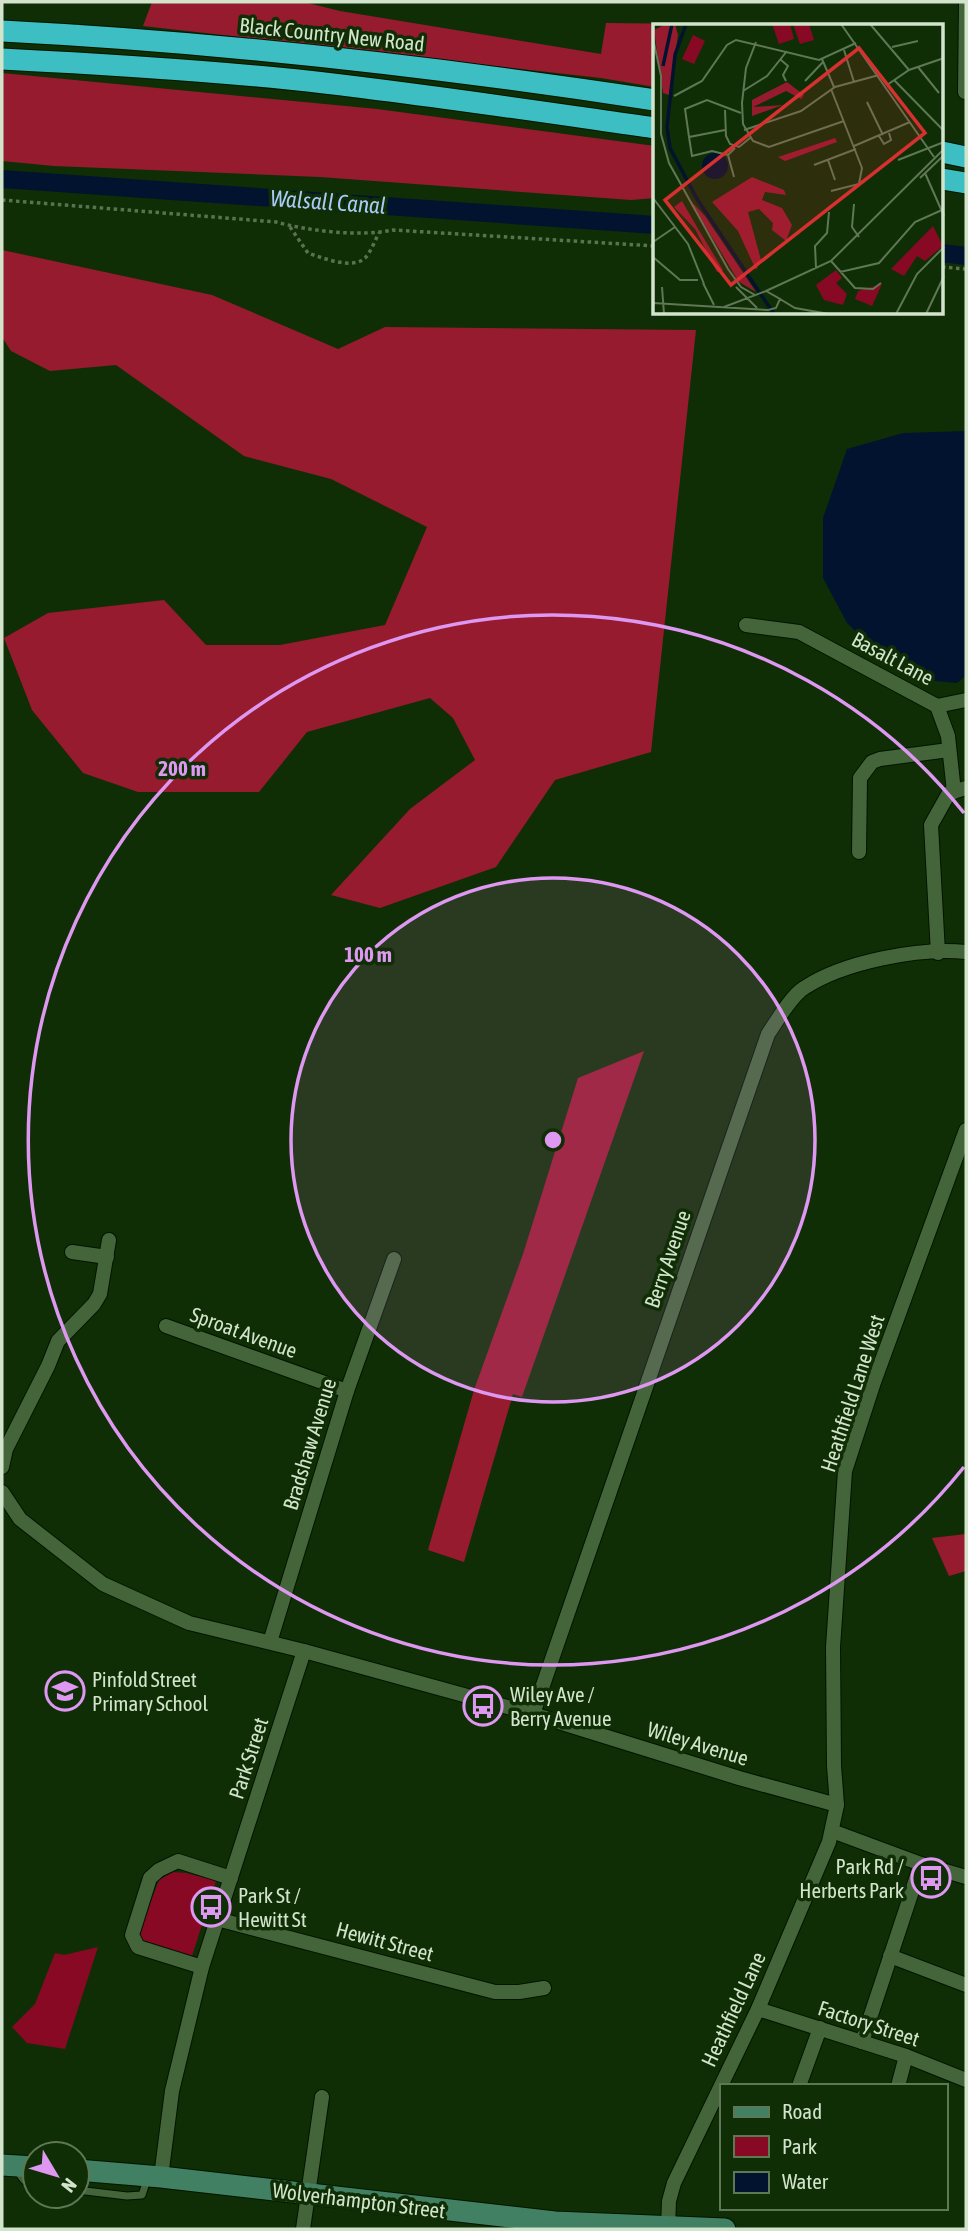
<svg xmlns="http://www.w3.org/2000/svg" width="968" height="2231" viewBox="0 0 968 2231" font-family="'Asap Condensed',sans-serif">
<style>
.green{fill:#870924}
.forest{fill:#971b2f}
.water{fill:#021330}
.lines{fill:none;stroke-linecap:round;stroke-linejoin:round}
.canal{stroke:#021330;stroke-width:18}
.lane-casing{stroke:#011500;stroke-width:9}
.street-casing{stroke:#011500;stroke-width:16}
.secondary-casing{stroke:#011500;stroke-width:23}
.highway-casing{stroke:#011500;stroke-width:23}
.path{stroke:#597350;stroke-width:3.5;stroke-dasharray:3.5 3.5;stroke-linecap:butt}
.lane{stroke:#44653a;stroke-width:7}
.street{stroke:#44653a;stroke-width:14}
.secondary{stroke:#428063;stroke-width:21}
.highway{stroke:#3cbec2;stroke-width:21}
.ring{fill:none;stroke:#de98f2;stroke-width:3.5}
.labels{text-anchor:middle;dominant-baseline:central;stroke-width:7;stroke-linejoin:round;paint-order:stroke}
.street-label{font-size:21px;fill:#d2e4cc;stroke:#102e05}
.poi-label{font-size:21px;fill:#d2e4cc;stroke:#102e05;text-anchor:start}
.water-label{font-size:23px;font-style:italic;fill:#aacaf9;stroke:#102e05}
.inset-river{fill:none;stroke:#021330;stroke-width:3.5}
.inset-road{fill:none;stroke:#5e7755;stroke-width:2}
.view{fill:#d63130;fill-opacity:0.15;stroke:#d63130;stroke-width:3.5}
.inset-edge{fill:none;stroke:#d2e4cc;stroke-width:3.5}
.centre{fill:#de98f2;stroke:#102e05;stroke-width:3.5}
.ring-label{font-size:21px;text-anchor:middle;font-weight:bold;fill:#de98f2;stroke:#102e05;stroke-width:7;stroke-linejoin:round;paint-order:stroke}
</style>
<rect width="100%" height="100%" fill="#102e05"/>
<!-- green -->
<g class="green">
<polygon points="173,1872 186,1873 216,1881 192,1956 143,1941 139,1932 159,1880"/>
<polygon points="98,1947 65,2049 27,2043 12,2027 35,2004 55,1953 64,1955"/>
</g>
<!-- forest -->
<g class="forest">
<polygon points="152,2 304,2 340,11 601,54 606,23 867,26 655,26 655,87 601,78 143,26"/>
<polygon points="2,73 377,109 655,146 655,198 631,200 320,177 54,166 2,161"/>
<polygon points="2,250 212,295 338,349 385,327 696,330 651,752 555,780 496,867 380,908 331,895 410,809 475,760 453,718 430,698 307,732 259,792 138,792 83,773 32,710 4,638 48,613 164,600 206,645 280,645 385,625 427,527 331,479 244,456 116,365 50,371 11,351 2,337"/>
<polygon points="644,1051 522,1397 513,1394 464,1562 428,1550 474,1390 523,1254 578,1078"/>
<polygon points="966,1534 966,1571 949,1576 932,1538"/>
</g>
<!-- water -->
<polygon class="water" points="966,431 966,676 957,683 935,681 891,666 847,623 823,578 823,518 847,449 903,433"/>
<g class="lines">
<!-- canal -->
<g class="canal">
<polyline points="2,179 655,225"/>
<polyline points="942,253 966,256"/>
</g>
<!-- lane casing -->
<g class="lane-casing">
<g id="lane">
<path d="M 16,2168 C 21,2177 25,2184 35,2186"/>
<polyline points="77,2190 127,2196 142,2195 147,2180"/>
</g>
</g>
<!-- street casing -->
<g class="street-casing">
<g id="street">
<polyline points="965,92 966,2"/>
<polyline points="746,625 799,632 937,706 948,736 954,792"/>
<polyline points="937,706 966,700"/>
<polyline points="859,852 860,778 872,762 880,759 949,750"/>
<polyline points="938,953 931,825 949,793 966,788"/>
<polyline points="72,1252 107,1257"/>
<polyline points="166,1326 347,1391"/>
<polyline points="2,1467 6,1449 48,1366 58,1341 94,1304 100,1294 109,1240"/>
<polyline points="2,1492 20,1519 103,1584 189,1623 304,1651 533,1714 739,1778 837,1805"/>
<polyline points="270,1642 347,1391 394,1259"/>
<path d="M 533,1714 L 768,1034 C 777,1021 791,996 804,988 C 843,962 920,947 966,952"/>
<polyline points="832,1831 921,1864 966,1877"/>
<polyline points="217,1919 495,1992 519,1992 544,1988"/>
<polyline points="890,1956 966,1985"/>
<polyline points="202,1967 138,1947 132,1935 150,1878 159,1870 178,1861 231,1878"/>
<polyline points="758,2009 906,2056 966,2080"/>
<polyline points="862,2042 921,1864"/>
<polyline points="799,2086 820,2028"/>
<polyline points="898,2086 906,2056"/>
<polyline points="161,2177 172,2091 202,1967 304,1651"/>
<polyline points="668,2228 669,2201 674,2183 758,2009 829,1842 837,1805 834,1766 833,1647 845,1471 874,1382 966,1130"/>
<polyline points="303,2229 322,2097"/>
</g>
</g>
<!-- secondary casing -->
<g class="secondary-casing">
<g id="secondary">
<polyline points="2,2165 35,2167"/>
<polyline points="77,2170 161,2177 555,2222 725,2229"/>
</g>
</g>
<!-- highway casing -->
<g class="highway-casing">
<g id="highway">
<path d="M 2,31 C 221,42 438,67 655,100"/>
<path d="M 2,59 C 101,64 199,70 298,80 C 417,93 536,111 655,128"/>
<polyline points="942,152 966,157"/>
<polyline points="942,179 966,183"/>
</g>
</g>
<!-- path -->
<g class="path">
<path d="M 2,200 L 276,222 C 309,231 359,237 393,230 L 655,246"/>
<path d="M 290,227 L 308,253 C 323,258 352,270 365,258 C 371,252 375,240 379,233"/>
<polyline points="942,267 966,269"/>
</g>
<!-- lane -->
<use href="#lane" class="lane"/>
<!-- street -->
<use href="#street" class="street"/>
<!-- secondary -->
<use href="#secondary" class="secondary"/>
<!-- highway -->
<use href="#highway" class="highway"/>
</g>
<!-- distance rings -->
<circle cx="553" cy="1140" r="262" fill="#de98f2" fill-opacity=".12"/>
<g class="ring">
<circle cx="553" cy="1140" r="262"/>
<path d="M964 1467A525 525 0 1 1 964 813"/>
</g>
<!-- icons -->
<defs>
<g id="school-ring" transform="scale(2.0125)"><circle r="9.5" fill="#102e05" stroke="#de98f2" stroke-width="1.5"/><path d="M0-5L7-2L0 1L-7-2ZM-4 1L0 2.5L4 1V4Q0 6-4 4Z" fill="#de98f2"/></g>
<g id="bus-ring" transform="scale(2.0125)"><circle r="9.5" fill="#102e05" stroke="#de98f2" stroke-width="1.5"/><path d="M-5-6H5V4H4V6H2V4H-2V6H-4V4H-5ZM-3.5-4V0h7V-4ZM-3.5 1.2v1.5H-2V1.2ZM2 1.2v1.5H3.5V1.2Z" fill="#de98f2"/></g>
</defs>
<g fill-rule="evenodd">
<use href="#school-ring" x="65" y="1691"/>
<use href="#bus-ring" x="483" y="1706"/>
<use href="#bus-ring" x="931" y="1878"/>
<use href="#bus-ring" x="211" y="1907"/>
</g>
<g class="labels">
<!-- street labels -->
<g class="street-label">
<text transform="translate(332 34) rotate(6)">Black Country New Road</text>
<text transform="translate(893 658) rotate(28)">Basalt Lane</text>
<text transform="translate(667 1259) rotate(-71)">Berry Avenue</text>
<text transform="translate(244 1332) rotate(20)">Sproat Avenue</text>
<text transform="translate(852 1393) rotate(-72)">Heathfield Lane West</text>
<text transform="translate(309 1444) rotate(-73)">Bradshaw Avenue</text>
<text transform="translate(698 1743) rotate(17)">Wiley Avenue</text>
<text transform="translate(248 1758) rotate(-72)">Park Street</text>
<text transform="translate(385 1941) rotate(15)">Hewitt Street</text>
<text transform="translate(733 2009) rotate(-65)">Heathfield Lane</text>
<text transform="translate(869 2023) rotate(18)">Factory Street</text>
<text transform="translate(359 2200) rotate(7)">Wolverhampton Street</text>
</g>
<!-- poi labels -->
<g class="poi-label">
<text x="92" y="1679">Pinfold Street<tspan x="92" dy="24">Primary School</tspan></text>
<text x="510" y="1694">Wiley Ave /<tspan x="510" dy="24">Berry Avenue</tspan></text>
<text x="904" y="1866" text-anchor="end">Park Rd /<tspan x="904" dy="24">Herberts Park</tspan></text>
<text x="238" y="1895">Park St /<tspan x="238" dy="24">Hewitt St</tspan></text>
</g>
<!-- water labels -->
<g class="water-label">
<text transform="translate(328 202) rotate(4)">Walsall Canal</text>
</g>
</g>
<!-- overview -->
<g transform="translate(653 24)">
<rect width="290" height="290" fill="#102e05"/>
<path d="M 119,0 L 137,0 L 141,15 L 126,20 ZM 140,0 L 156,0 L 161,16 L 147,20 ZM 40,11 L 52,17 L 41,40 L 29,35 ZM 280,202 L 290,222 L 272,237 L 264,232 L 251,252 L 238,245 ZM 183,246 L 189,254 L 183,259 L 194,270 L 190,281 L 171,276 L 163,261 ZM 229,260 L 219,282 L 202,275 L 205,267 Z" fill="#870924"/>
<path d="M 13,0 L 22,0 L 25,11 L 16,71 L 10,69 L 1,6 ZM 134,58 L 151,71 L 148,75 L 133,67 L 100,83 L 130,81 L 99,92 L 99,76 ZM 182,114 L 184,118 L 132,137 L 125,133 ZM 99,153 L 131,166 L 133,171 L 112,168 L 109,176 L 129,184 L 139,201 L 133,217 L 119,206 L 120,199 L 106,185 L 95,188 L 108,236 L 103,246 L 85,207 L 59,178 ZM 36,175 L 52,192 L 103,268 L 86,258 ZM 29,177 L 44,203 L 70,246 L 64,248 L 42,205 L 21,183 Z" fill="#971b2f"/>
<path d="M49 142a13 13 0 1 1 26 0a13 13 0 1 1-26 0Z" fill="#021330"/>
<path class="inset-river" d="M 33,0 L 22,31 L 14,103 L 17,124 L 44,175 L 121,290M 10,42 L 19,0"/>
<path class="inset-road" d="M 188,0 L 281,133M 217,0 L 256,46M 0,14 L 8,52 L 8,110 L 16,139 L 75,245 L 88,263 L 102,271M 103,18 L 93,44 L 89,79 L 90,100 L 100,117 L 116,123 L 191,97M 239,23 L 265,17M 191,26 L 201,58M 169,35 L 181,63M 128,36 L 135,42 L 130,51 L 133,57M 265,43 L 286,69M 241,56 L 291,107M 152,57 L 170,38M 234,61 L 256,46 L 291,34M 178,65 L 209,144 L 206,160 L 178,167M 90,67 L 114,52 L 134,27M 21,72 L 49,57 L 74,21 L 83,16 L 166,36 L 203,19M 214,78 L 230,111M 72,86 L 73,112 L 77,120 L 86,123 L 97,114M 72,106 L 36,113 L 32,85 L 54,76 L 88,89M 91,106 L 148,87 L 182,63 L 226,51M 226,112 L 231,120 L 238,116 L 236,109M 36,113 L 39,132 L 59,127 L 75,131M 201,122 L 257,98M 175,136 L 182,156M 245,136 L 291,118M 161,141 L 203,125M 272,149 L 291,192M 81,153 L 75,131 L 82,124M 267,154 L 291,131M 0,174 L 35,220 L 51,260M 201,180 L 199,203 L 206,213M 0,218 L 22,203M 0,233 L 27,256 L 45,256M 178,237 L 202,264 L 220,265 L 228,259M 163,244 L 162,222 L 174,209 L 176,188M 187,248 L 226,239 L 262,198 L 289,186M 50,259 L 61,281M 9,263 L 11,290M 83,263 L 104,284M 113,267 L 178,237 L 291,125M 127,275 L 142,284 L 176,290M 0,279 L 115,286 L 123,284 L 127,275 L 113,267 L 71,283M 243,290 L 264,250 L 291,223M 273,290 L 291,252"/>
<path class="view" d="M 206,24 L 272,109 L 78,261 L 12,176 Z"/>
<rect width="290" height="290" class="inset-edge"/>
</g>
<circle cx="553" cy="1140" r="10" class="centre"/>
<g class="ring-label">
<text x="182" y="776">200 m</text>
<text x="368" y="962">100 m</text>
</g>
<!-- border -->
<rect width="968" height="2231" fill="none" stroke="#d2e4cc" stroke-width="7"/>
<!-- legend -->
<rect x="720" y="2084" width="228" height="126" fill="#102e05" stroke="#5e7755" stroke-width="2"/>
<rect x="734" y="2107" width="35" height="10" fill="#428063" stroke="#5e7755" stroke-width="2"/>
<text x="782" y="2119" font-size="21" fill="#d2e4cc">Road</text>
<rect x="734" y="2136" width="35" height="21" fill="#870924" stroke="#5e7755" stroke-width="2"/>
<text x="782" y="2154" font-size="21" fill="#d2e4cc">Park</text>
<rect x="734" y="2172" width="35" height="21" fill="#021330" stroke="#5e7755" stroke-width="2"/>
<text x="782" y="2189" font-size="21" fill="#d2e4cc">Water</text>
<!-- north arrow -->
<g transform="translate(56 2175) rotate(128)"><circle r="33" fill="#102e05" stroke="#5e7755" stroke-width="2"/>
<path d="M0-5L12 26L0 18L-12 26Z" fill="#de98f2"/>
<text y="-10" font-size="19" font-weight="bold" text-anchor="middle" fill="#d2e4cc">N</text>
</g>
</svg>
